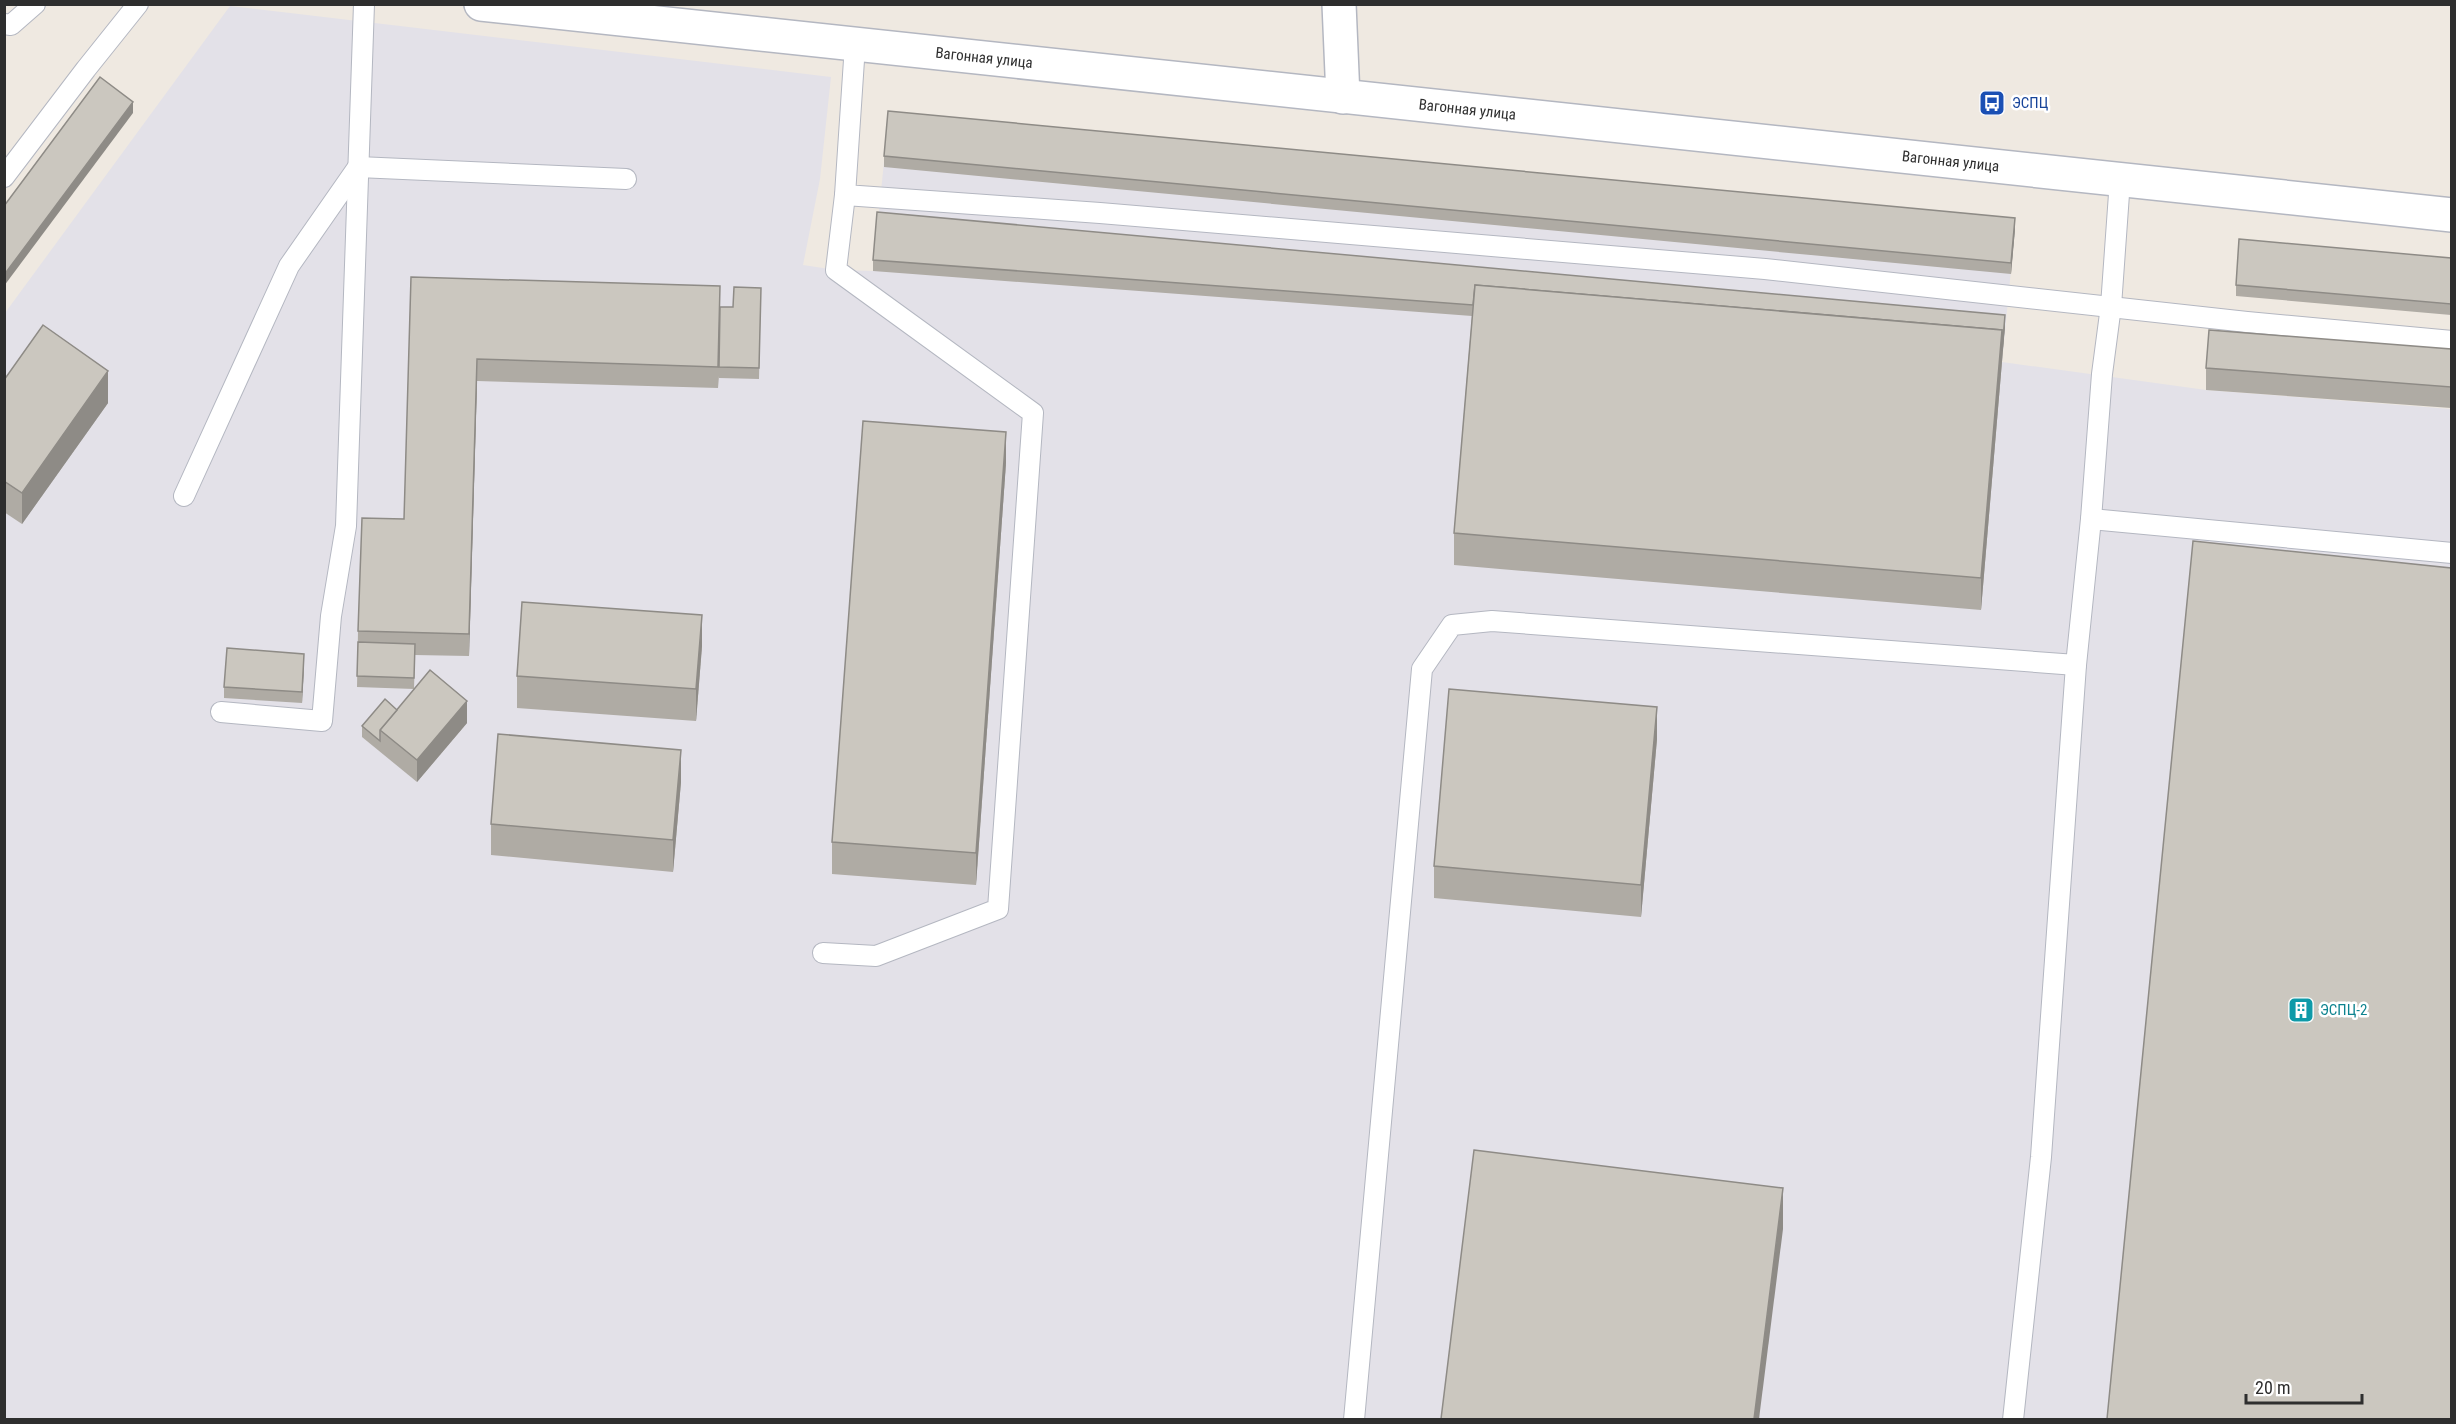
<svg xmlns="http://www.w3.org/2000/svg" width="2456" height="1424" viewBox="0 0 2456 1424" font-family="'Roboto Condensed',sans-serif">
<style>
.industrial{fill:#e3e1e8}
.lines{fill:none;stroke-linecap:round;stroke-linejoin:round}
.service-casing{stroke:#b4b7c1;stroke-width:22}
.minor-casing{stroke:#b4b7c1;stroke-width:36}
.tertiary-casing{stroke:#b4b7c1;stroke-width:36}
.service{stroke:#fff;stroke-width:20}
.minor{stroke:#fff;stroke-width:33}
.tertiary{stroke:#fff;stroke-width:33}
.wall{fill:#afaba4}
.shaded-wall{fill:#8e8b86}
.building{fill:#cbc7bf;stroke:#8e8b86;stroke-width:1.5}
.labels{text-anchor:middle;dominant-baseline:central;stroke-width:5;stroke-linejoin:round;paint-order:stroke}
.street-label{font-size:15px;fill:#2e2e2e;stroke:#fff}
.transit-label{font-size:15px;fill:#164399;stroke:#fff;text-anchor:start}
.culture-label{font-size:15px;fill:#0d838f;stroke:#fff;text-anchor:start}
</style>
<rect width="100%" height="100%" fill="#efe9e1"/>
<!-- industrial -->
<polygon class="industrial" points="230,6 831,77 820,179 803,265 836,270 873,271 888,122 2015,229 2002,362 2206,390 2451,409 2451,1419 5,1420 5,313"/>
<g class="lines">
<!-- service casing -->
<g class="service-casing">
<g id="service">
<polyline points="4,24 11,25 35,4"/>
<polyline points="855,45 845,195 1100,213 1765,269 2247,322 2452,341"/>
<polyline points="4,177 86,69 138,4"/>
<polyline points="184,496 289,266 358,167 626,179"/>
<polyline points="2091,519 2452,553"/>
<polyline points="221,712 322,721 331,616 346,526 364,4"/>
<polyline points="823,953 876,956 998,909 1033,413 836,270 845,195"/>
<polyline points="1354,1420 1422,669 1452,625 1492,621 2076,665"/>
<polyline points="2013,1420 2041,1157 2076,665 2091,519 2102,374 2111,306 2120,180"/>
</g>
</g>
<!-- minor casing -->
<g class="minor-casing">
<polyline id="minor" points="1339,4 1343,97"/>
</g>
<!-- tertiary casing -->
<g class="tertiary-casing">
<g id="tertiary">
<path id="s1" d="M 481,4 L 2452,215"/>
</g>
</g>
<!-- service -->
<use href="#service" class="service"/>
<!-- minor -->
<use href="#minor" class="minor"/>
<!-- tertiary -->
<use href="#tertiary" class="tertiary"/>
</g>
<!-- wall -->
<g class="wall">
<polygon points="884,156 2015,229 2011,274 884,167"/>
<polygon points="2451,258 2451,315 2236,296 2236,285"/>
<polygon points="873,260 2005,326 1981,610 1454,565 1454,533 1472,316 873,271"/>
<polygon points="411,277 720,307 733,307 761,288 759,379 719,378 719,376 718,388 477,381 469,656 415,655 414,689 357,687 358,631 404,519"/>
<polygon points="2451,349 2451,408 2206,390 2206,368"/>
<polygon points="4,380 108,403 22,524 4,512"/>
<polygon points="1006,463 976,885 832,874 832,842"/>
<polygon points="702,646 696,721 517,708 517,676"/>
<polygon points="304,665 302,703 224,698 224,687"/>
<polygon points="397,710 467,723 417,782 362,737 362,726"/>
<polygon points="1657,739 1641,917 1434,898 1434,866"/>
<polygon points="681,782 673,872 491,855 491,824"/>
</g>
<!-- shaded-wall -->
<g class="shaded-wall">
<polygon points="133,102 133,113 4,286 4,275"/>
<polygon points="2015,218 2015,229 2011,274 2011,263"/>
<polygon points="2005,315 2005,326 1981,610 1981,578 2002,330"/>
<polygon points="477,359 477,381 469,656 469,634"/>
<polygon points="108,371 108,403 22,524 22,493"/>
<polygon points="1006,432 1006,463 976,885 976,853"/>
<polygon points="702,615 702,646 696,721 696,689"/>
<polygon points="304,654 304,665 302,703 302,692"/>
<polygon points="467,701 467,723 417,782 417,760"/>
<polygon points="1657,707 1657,739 1641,917 1641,885"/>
<polygon points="681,750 681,782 673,872 673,840"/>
<polygon points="1783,1188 1783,1229 1759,1419 1754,1419"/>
</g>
<!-- building -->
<g class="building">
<polygon points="100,77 133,102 4,275 4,206"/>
<polygon points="888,111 2015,218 2011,263 884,156"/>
<polygon points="877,212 2005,315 2002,351 2002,330 1475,285 1473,305 873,260"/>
<polygon points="2239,239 2451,258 2451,304 2236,285"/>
<polygon points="411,277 720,286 718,367 477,359 469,634 358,631 362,518 404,519"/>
<polygon points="1475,285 2002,330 1981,578 1454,533"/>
<polygon points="734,287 761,288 759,368 719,367 720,307 733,307"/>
<polygon points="43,325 108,371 22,493 4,481 4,380"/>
<polygon points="2209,330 2451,349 2451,387 2206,368"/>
<polygon points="863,421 1006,432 976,853 832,842"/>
<polygon points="2193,541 2451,568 2451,1419 2107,1419"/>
<polygon points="522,602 702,615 696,689 517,676"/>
<polygon points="358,642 415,644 414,678 357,676"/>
<polygon points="227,648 304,654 302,692 224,687"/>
<polygon points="430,670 467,701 417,760 380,730"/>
<polygon points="1449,689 1657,707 1641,885 1434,866"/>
<polygon points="385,699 397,710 380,730 380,741 362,726"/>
<polygon points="498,734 681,750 673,840 491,824"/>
<polygon points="1474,1150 1783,1188 1754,1419 1441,1419"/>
</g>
<!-- icons -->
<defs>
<g id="bus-square" transform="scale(1.35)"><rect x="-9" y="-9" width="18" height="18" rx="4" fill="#1a4fb4" stroke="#fff"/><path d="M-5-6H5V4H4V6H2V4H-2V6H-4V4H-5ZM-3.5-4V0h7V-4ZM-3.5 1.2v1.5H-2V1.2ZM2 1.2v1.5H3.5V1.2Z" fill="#fff"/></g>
<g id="building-square" transform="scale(1.35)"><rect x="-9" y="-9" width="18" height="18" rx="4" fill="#0f9aa8" stroke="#fff"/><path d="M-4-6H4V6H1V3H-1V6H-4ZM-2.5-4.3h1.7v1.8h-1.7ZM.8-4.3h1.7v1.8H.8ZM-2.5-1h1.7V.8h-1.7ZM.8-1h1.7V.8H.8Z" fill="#fff"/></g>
</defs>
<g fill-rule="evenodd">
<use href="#bus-square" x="1992" y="103"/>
<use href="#building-square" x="2301" y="1010"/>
</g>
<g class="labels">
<!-- street labels -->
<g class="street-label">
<text stroke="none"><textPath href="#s1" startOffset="506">Вагонная улица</textPath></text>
<text stroke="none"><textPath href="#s1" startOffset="992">Вагонная улица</textPath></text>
<text stroke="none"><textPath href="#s1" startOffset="1478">Вагонная улица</textPath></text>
</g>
<!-- transit labels -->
<g class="transit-label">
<text x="2012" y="103">ЭСПЦ</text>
</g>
<!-- culture labels -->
<g class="culture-label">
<text x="2320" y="1010">ЭСПЦ-2</text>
</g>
</g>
<!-- border -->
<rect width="2456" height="1424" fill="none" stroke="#2e2e2e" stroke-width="12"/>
<!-- scale -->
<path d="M2246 1394v9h116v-9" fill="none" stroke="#2e2e2e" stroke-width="3"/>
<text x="2255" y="1394" font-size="18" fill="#2e2e2e" stroke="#ffffff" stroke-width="4.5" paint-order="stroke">20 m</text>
</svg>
